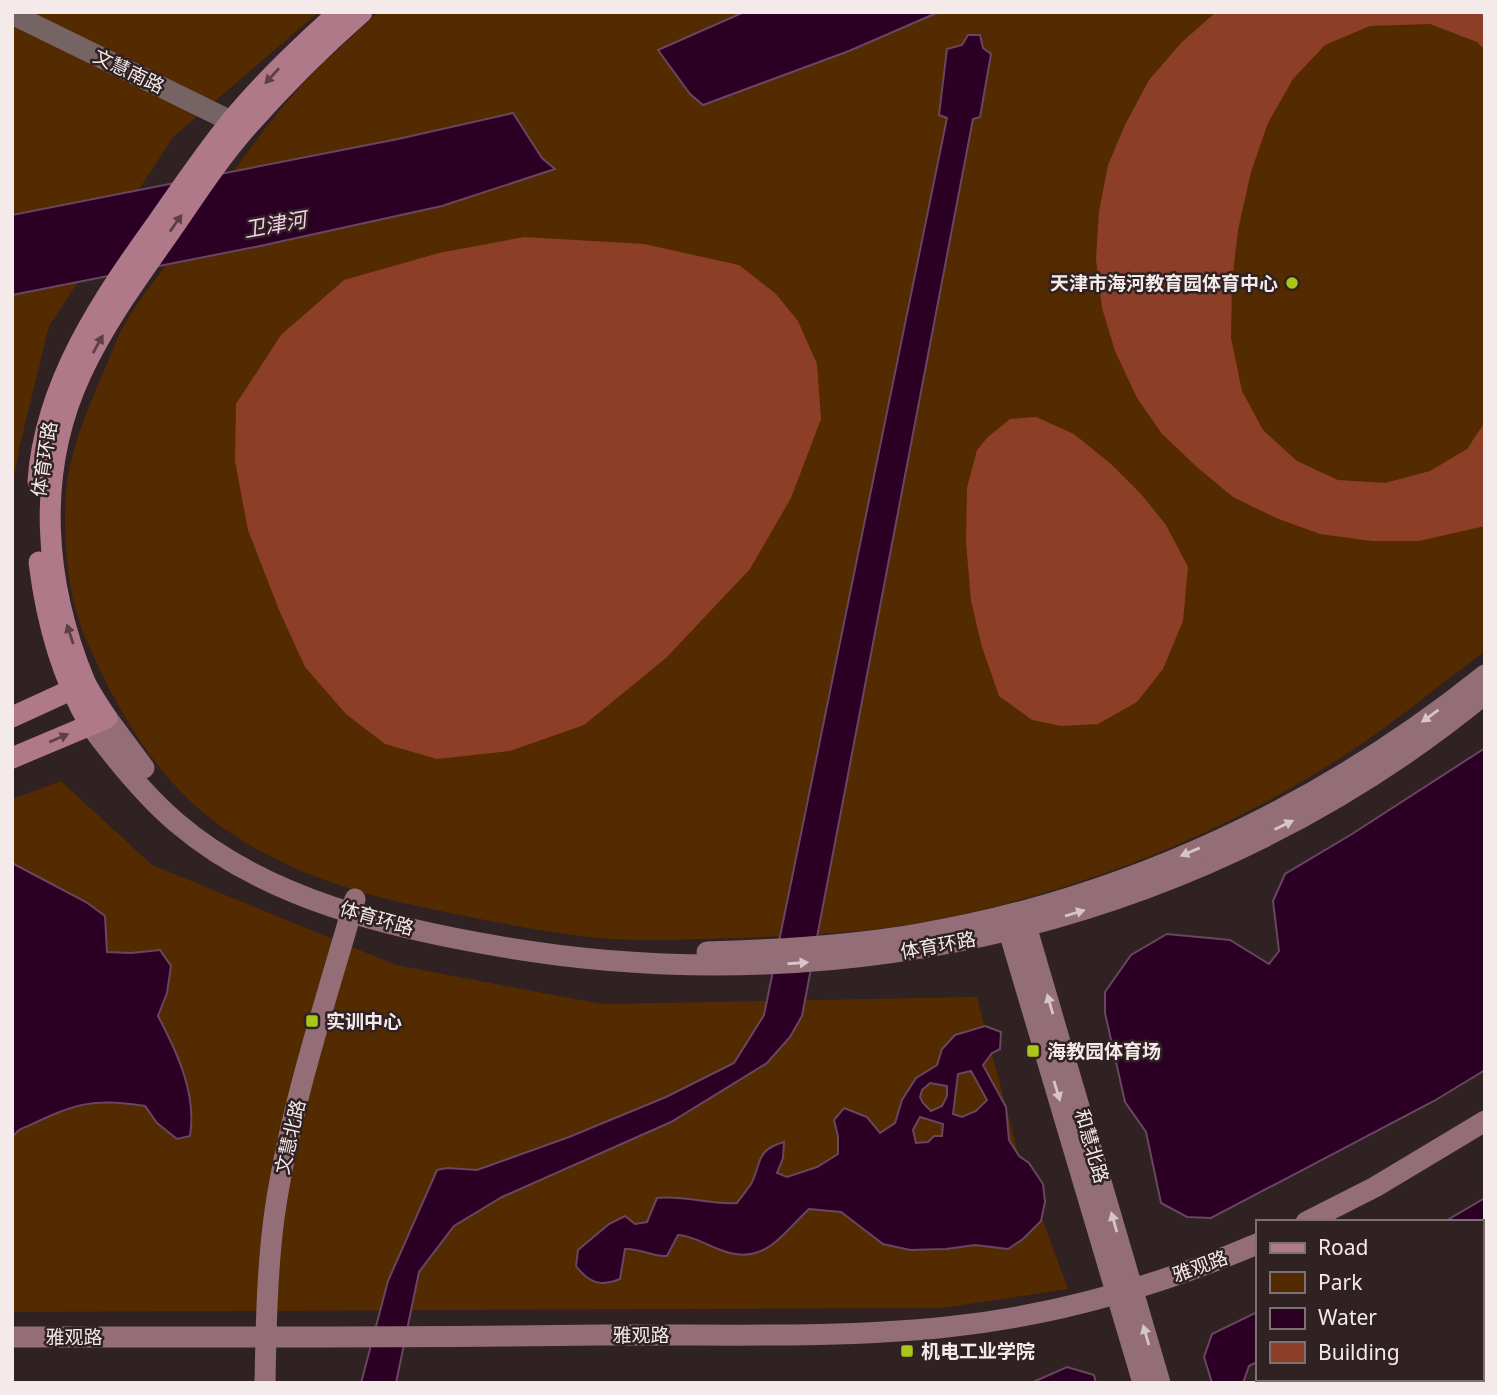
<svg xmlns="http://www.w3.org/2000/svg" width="1497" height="1395" viewBox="0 0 1497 1395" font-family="'Noto Sans','Noto Sans SC',sans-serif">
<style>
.green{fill:#542a00}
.water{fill:#2c0025;stroke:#684660;stroke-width:2;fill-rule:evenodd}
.building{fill:#8c3e27}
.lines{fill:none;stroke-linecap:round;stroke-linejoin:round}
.tertiary{stroke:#766464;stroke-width:21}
.secondary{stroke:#936e77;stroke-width:21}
.primary{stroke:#b0798a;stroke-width:21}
.oneway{fill:#5d4046}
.oneway2{fill:#d7c5c8}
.poi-dot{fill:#aac718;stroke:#302122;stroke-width:2.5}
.labels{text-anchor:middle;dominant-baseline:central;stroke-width:5;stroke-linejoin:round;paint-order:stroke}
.street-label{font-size:19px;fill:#f4eaea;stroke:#302122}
.poi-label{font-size:19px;font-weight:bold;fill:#f4eaea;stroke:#302122;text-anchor:start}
.water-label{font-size:21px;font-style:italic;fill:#f4cde9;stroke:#302122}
</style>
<rect width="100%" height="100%" fill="#302122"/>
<!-- green -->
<g class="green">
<polygon points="12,12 319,12 174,136 49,326 19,449 12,489"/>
<path d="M 378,12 L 1485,12 L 1485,651 C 1441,684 1399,719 1354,749 C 1232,830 1102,883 959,915 C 886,932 813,935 739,938 C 693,939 645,942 599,938 C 550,933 499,923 450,913 C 373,898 298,878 232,834 C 172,795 133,737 102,674 C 94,656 84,639 79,620 C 66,582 62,522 67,482 C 73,442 88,408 104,371 C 110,357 115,342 122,329 C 139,297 168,264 190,234 C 228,180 264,124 310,76 C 332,54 355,34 378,12 Z"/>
<polygon points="61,781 152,865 396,965 601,1004 977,997 1019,1156 1068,1289 943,1308 12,1312 12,799"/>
</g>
<!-- water -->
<g class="water">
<polygon points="744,12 939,12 849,51 703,105 690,94 658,50"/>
<polygon points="968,35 980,35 983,48 991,54 980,117 973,119 802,1016 790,1037 767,1063 671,1122 502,1197 454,1226 419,1272 396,1383 361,1383 388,1281 437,1170 447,1168 477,1170 569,1137 666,1097 734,1063 764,1015 947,118 939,115 947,49 962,45"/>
<polygon points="513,113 542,158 555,169 442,206 260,246 12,295 12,215 398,139"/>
<polygon points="1485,748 1485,1070 1434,1101 1211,1218 1187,1217 1161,1203 1146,1132 1125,1102 1105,1013 1105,992 1131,955 1167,934 1230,940 1269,964 1279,951 1273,901 1285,874 1352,834"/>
<path d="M 12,863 L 86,902 L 105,916 L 107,952 L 131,953 L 160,950 L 171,966 L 167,993 L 158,1016 C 177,1052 197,1094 190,1136 L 177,1139 L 157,1123 L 145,1106 C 87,1096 70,1107 19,1130 L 12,1137 Z"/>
<path d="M 985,1026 L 1001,1032 L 1000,1049 L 992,1053 L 983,1065 L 1006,1107 L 1009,1140 L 1019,1156 L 1029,1163 L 1043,1184 L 1045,1202 L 1041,1221 L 1023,1239 L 1008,1249 L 975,1245 L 946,1249 L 910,1250 L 883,1244 L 841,1212 L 809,1209 C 780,1236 763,1268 718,1249 C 705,1244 693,1236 678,1235 L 667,1256 C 652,1257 640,1248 625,1249 L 620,1279 C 600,1287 589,1283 576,1266 L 578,1250 L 609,1224 L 625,1216 L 635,1224 L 647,1222 L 657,1198 C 684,1195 710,1205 737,1203 C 742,1196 747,1190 751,1184 C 762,1163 755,1150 784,1142 L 783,1158 L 777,1173 L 787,1177 L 817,1167 L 838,1154 L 838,1136 L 834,1120 L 844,1108 L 867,1117 L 880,1133 L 895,1123 L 902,1100 L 916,1078 L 937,1065 L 942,1049 L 955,1035 ZM 971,1071 L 987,1100 L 976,1111 L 962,1117 L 953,1114 L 958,1074 ZM 930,1083 L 947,1086 L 947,1096 L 942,1106 L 931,1111 L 923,1103 L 920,1097 L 922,1090 ZM 920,1117 L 943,1124 L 942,1136 L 934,1136 L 928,1142 L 916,1143 L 913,1130 Z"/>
<polygon points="1485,1198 1485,1232 1481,1234 1481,1222 1444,1222"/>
<polygon points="1257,1312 1257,1362 1249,1366 1243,1383 1212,1383 1204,1357 1212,1334"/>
<polygon points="1067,1367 1094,1375 1096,1383 1031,1383"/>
</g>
<!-- building -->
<g class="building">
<polygon points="1216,12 1485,12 1485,50 1477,42 1430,24 1370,26 1325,45 1293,79 1268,123 1251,172 1238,230 1232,282 1231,338 1242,391 1263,430 1297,461 1338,480 1385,483 1430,471 1467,449 1485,422 1485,526 1419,541 1372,541 1320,534 1276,518 1233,497 1198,468 1162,434 1137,398 1115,351 1102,308 1096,259 1099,211 1108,165 1125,125 1149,80 1182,42"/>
<polygon points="524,237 644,244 739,265 776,294 798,321 817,364 821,419 791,498 750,569 666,658 584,725 510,751 437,759 385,744 346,714 305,667 279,610 248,530 235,461 236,404 281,335 344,280 439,253"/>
<polygon points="1036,417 1074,434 1111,464 1141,494 1166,525 1188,567 1183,621 1163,669 1137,702 1098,724 1061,726 1032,720 999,696 982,647 971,601 966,542 967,488 977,450 988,437 1010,419"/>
</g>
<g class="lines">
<!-- tertiary -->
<polyline class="tertiary" points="12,14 245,128"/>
<!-- secondary -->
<g class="secondary">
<polyline points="107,718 144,768"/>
<path d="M 90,725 C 116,760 144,795 177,823 C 266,899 390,928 503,947 C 850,1006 1211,919 1485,694"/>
<polyline points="1022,912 1160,1383"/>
<polyline points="1005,918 1143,1383"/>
<path d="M 707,952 C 777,950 849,946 918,934 C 1125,899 1322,806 1485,675"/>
<polyline points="1306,1222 1375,1187 1485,1121"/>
<path d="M 12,1337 C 208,1337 404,1338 600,1335 C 716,1334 832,1339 947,1327 C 1053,1316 1160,1285 1257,1244"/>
<path d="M 265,1383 C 266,1328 267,1272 274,1218 C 289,1110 325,1004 355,899"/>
</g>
<!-- primary -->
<g class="primary">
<path d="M 38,481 C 45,382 103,298 159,220 C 182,187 205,153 231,121 C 263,82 301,46 339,12"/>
<path d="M 39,562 C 46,619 61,676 90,725"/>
<polyline points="12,717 84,684"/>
<path d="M 12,758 L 107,718 C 100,707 91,695 85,682 C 44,583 35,473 81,374 C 104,324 137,279 168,235 C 193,199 217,161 246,128 C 282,87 321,48 362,12"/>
</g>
</g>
<!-- one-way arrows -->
<defs><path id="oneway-solid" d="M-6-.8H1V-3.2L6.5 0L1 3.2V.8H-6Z" transform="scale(1.75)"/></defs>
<g class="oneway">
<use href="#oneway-solid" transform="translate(272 76) rotate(133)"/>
<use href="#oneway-solid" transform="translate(176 223) rotate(-55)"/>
<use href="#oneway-solid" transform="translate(98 344) rotate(-61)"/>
<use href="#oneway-solid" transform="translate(70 634) rotate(-108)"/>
<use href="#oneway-solid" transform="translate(59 738) rotate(-23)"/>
</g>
<g class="oneway2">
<use href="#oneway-solid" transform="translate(1430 716) rotate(144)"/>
<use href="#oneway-solid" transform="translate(1284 825) rotate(-26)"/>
<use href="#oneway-solid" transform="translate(1190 852) rotate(157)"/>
<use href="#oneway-solid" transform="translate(1075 913) rotate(-17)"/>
<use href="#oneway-solid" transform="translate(798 963) rotate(-4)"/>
<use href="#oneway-solid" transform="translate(1050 1004) rotate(-106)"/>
<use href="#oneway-solid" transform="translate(1057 1091) rotate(73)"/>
<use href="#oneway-solid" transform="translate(1114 1222) rotate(-106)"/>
<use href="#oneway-solid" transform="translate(1146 1335) rotate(-106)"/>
</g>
<!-- markers -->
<g class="poi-dot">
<circle cx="1292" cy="283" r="7"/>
<rect x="305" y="1014" width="14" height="14" rx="3.5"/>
<rect x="1026" y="1044" width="14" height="14" rx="3.5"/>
<rect x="900" y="1344" width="14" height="14" rx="3.5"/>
</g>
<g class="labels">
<!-- street labels -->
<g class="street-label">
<text transform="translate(129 71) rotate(26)">文慧南路</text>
<text transform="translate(44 459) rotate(-81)">体育环路</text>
<text transform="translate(377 918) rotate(16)">体育环路</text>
<text transform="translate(938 945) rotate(-10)">体育环路</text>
<text transform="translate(290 1137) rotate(-77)">文慧北路</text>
<text transform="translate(1092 1146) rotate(74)">和慧北路</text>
<text transform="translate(1200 1266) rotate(-20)">雅观路</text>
<text x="641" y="1335">雅观路</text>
<text x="74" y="1337">雅观路</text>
</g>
<!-- poi labels -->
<g class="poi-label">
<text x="1278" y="283" text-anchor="end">天津市海河教育园体育中心</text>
<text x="326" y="1021">实训中心</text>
<text x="1047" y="1051">海教园体育场</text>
<text x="921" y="1351">机电工业学院</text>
</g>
<!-- water labels -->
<g class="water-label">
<text transform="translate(275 224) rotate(-10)">卫津河</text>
</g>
</g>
<!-- border -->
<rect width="1497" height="1395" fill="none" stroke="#f4eaea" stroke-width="28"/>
<!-- legend -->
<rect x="1256" y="1220" width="228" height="161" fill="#302122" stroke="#7e7172" stroke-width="2"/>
<rect x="1270" y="1243" width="35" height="10" fill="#b0798a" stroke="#7e7172" stroke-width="2"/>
<text x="1318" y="1255" font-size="21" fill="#f4eaea">Road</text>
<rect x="1270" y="1272" width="35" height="21" fill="#542a00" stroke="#7e7172" stroke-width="2"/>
<text x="1318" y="1290" font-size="21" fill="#f4eaea">Park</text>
<rect x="1270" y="1308" width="35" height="21" fill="#2c0025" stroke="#7e7172" stroke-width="2"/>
<text x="1318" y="1325" font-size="21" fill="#f4eaea">Water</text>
<rect x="1270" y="1342" width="35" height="21" fill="#8c3e27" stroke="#7e7172" stroke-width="2"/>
<text x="1318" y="1360" font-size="21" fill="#f4eaea">Building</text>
</svg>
